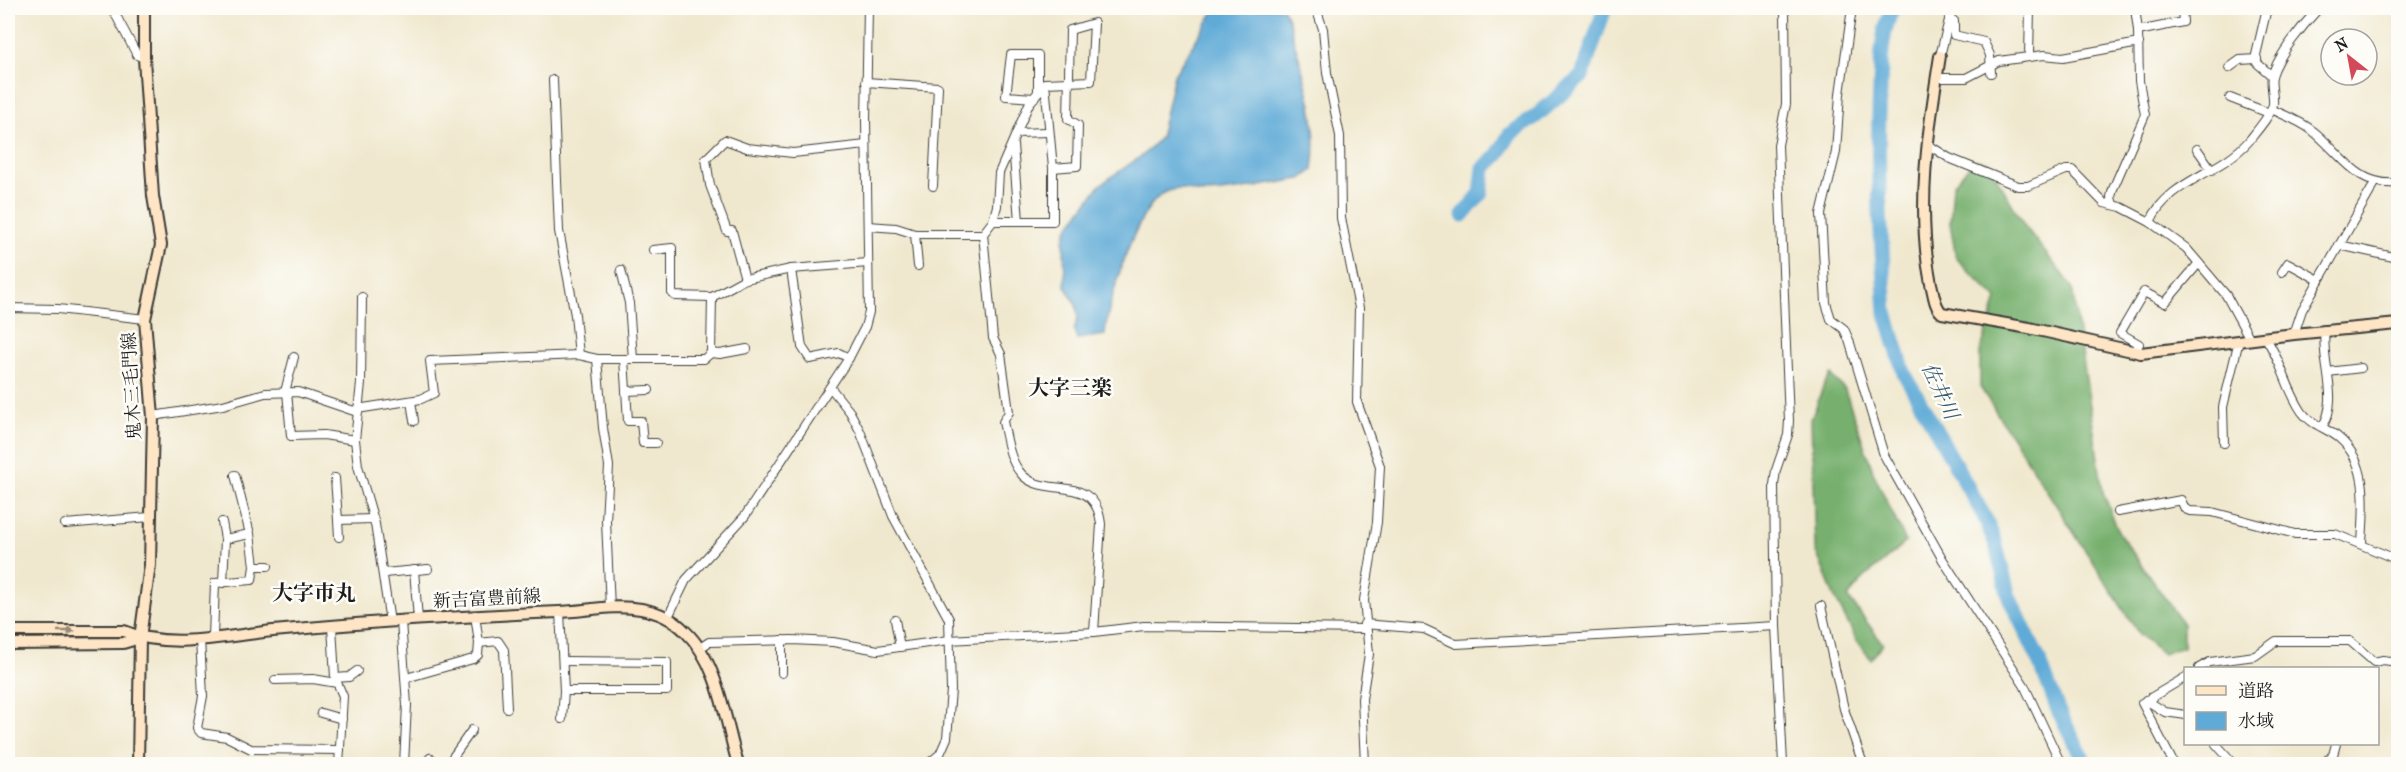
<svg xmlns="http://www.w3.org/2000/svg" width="2406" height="772" viewBox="0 0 2406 772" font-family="'IM FELL French Canon','Noto Serif JP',serif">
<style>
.forest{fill:#77b06e;stroke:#4a6645;stroke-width:1.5}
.water{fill:#5faad7;stroke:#3e637a;stroke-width:1.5}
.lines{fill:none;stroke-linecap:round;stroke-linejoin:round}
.river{stroke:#5faad7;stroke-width:15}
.street-casing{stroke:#3c3b37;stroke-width:10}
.secondary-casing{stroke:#3c3b37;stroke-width:14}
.street{stroke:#fff;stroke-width:8}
.secondary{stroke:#fde5c5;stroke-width:10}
.oneway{fill:#988b79}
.labels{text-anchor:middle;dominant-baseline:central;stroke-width:5;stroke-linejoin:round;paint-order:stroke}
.street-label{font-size:18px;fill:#1c1c1c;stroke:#fdfcf7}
.water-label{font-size:20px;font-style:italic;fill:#3a5c70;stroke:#fdfcf7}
.quarter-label{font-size:21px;font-weight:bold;fill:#1c1c1c;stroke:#fdfcf7}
</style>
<rect width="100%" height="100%" fill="#fdfcf7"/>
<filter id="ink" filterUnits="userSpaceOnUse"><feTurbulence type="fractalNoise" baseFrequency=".0167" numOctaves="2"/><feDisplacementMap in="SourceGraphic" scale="12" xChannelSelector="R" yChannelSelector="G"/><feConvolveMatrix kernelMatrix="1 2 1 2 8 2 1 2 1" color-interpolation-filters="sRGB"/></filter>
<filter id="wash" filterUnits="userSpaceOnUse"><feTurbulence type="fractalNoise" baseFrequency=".008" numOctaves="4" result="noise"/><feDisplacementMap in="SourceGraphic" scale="24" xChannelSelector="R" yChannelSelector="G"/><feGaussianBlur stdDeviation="1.35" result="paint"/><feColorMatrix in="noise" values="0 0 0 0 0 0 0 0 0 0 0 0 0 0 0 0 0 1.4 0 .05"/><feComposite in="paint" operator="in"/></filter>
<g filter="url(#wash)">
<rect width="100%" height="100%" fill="#f0e8ce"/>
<!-- forest -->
<g class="forest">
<polygon points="1974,160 1988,162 2024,225 2072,287 2103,492 2119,533 2183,624 2183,647 2163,654 2139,634 1980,387 1980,352 1997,299 1956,258 1950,223 1953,185"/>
<path d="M 1831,375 L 1845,390 L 1874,474 L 1906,542 L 1864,578 L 1848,597 L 1883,644 L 1871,659 L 1858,643 L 1833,594 L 1815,549 L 1811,419 C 1819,403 1820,387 1831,375 Z"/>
</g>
<!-- water -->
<path class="water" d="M 1216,8 L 1282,8 C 1289,17 1290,26 1293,38 C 1306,82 1320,124 1313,170 L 1301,179 C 1272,183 1233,193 1205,193 C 1187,193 1188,184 1166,192 C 1136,205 1107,304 1105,335 L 1077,339 L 1074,330 L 1078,317 L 1076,305 L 1065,286 L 1064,240 L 1067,229 L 1100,185 L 1144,154 L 1160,138 L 1174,75 Z"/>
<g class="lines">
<!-- river -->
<g class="river">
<path d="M 1893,8 C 1881,31 1881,63 1880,89 C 1876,164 1881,238 1886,313 L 1904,373 L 1985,518 L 1995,542 L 2009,597 L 2040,662 L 2058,710 L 2086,764"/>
<polyline points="1463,215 1481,193 1484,168 1497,156 1510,134 1535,117 1582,76 1605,8"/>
</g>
</g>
</g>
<g filter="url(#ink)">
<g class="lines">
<!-- street casing -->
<g class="street-casing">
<g id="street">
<polyline points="112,8 137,55 144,58"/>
<polyline points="1316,8 1323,29 1327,73 1340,136 1341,218 1359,308 1357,402 1380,466 1377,522 1364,600 1369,654 1362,699 1365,764"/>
<polyline points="1852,8 1840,94 1836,152 1821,214 1826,303 1831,319 1844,329 1849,340 1884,455 1943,560 2024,685 2061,764"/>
<polyline points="2135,8 2138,31 2183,22 2182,8"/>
<polyline points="2267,8 2256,55 2257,63 2272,76"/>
<polyline points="1949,18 1954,21 1954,35 1984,42 1990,55 1991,73"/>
<polyline points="1940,56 1952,8"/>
<polyline points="2029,56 2030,8"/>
<polyline points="2229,68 2240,60 2257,59"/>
<polyline points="1937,78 1966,78 1999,61 2044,55 2063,57 2139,43"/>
<polyline points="553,80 559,231 575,315 579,355"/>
<polyline points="866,82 938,87 933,186"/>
<polyline points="1034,98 1006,96 1011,55 1038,55 1038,92"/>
<polyline points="2230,98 2269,113"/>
<path d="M 2271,109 C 2286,116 2301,121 2313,131 C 2342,154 2356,187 2398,183"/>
<polyline points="1017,133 1048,132"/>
<polyline points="1927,144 1949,158 2018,186 2028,186 2066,170 2072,170 2104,203 2121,207 2150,222 2186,248 2226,295 2250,339"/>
<polyline points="1013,145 1019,221"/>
<polyline points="2197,149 2212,170"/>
<path d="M 1053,168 L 1077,166 L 1078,125 L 1068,119 L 1070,30 L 1094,23 L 1091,81 L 1045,83 L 1029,104 L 999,173 L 997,206 L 993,221 L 983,234 L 993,338 L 1001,354 L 1009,412 L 1003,422 C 1007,438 1009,458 1019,471 C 1041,502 1095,469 1101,524 L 1094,632"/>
<polyline points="2113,205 2111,197 2113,189 2145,115 2139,81 2138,31"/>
<polyline points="993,221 1053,221 1053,168 1045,83"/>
<path d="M 2150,222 C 2169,180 2218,175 2248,142 C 2255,133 2272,114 2273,104 C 2274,95 2270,84 2272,76 C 2278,55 2304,24 2319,8"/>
<polyline points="868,226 896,228 915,234 983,234"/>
<polyline points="915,234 918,266"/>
<polyline points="2339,245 2398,258"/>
<polyline points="653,250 672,248 672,293 675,296 712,297 745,279 791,269 868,263"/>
<polyline points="791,269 802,347 810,359 839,353 849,358"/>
<polyline points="621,270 629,303 633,359"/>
<polyline points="2282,272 2288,263 2319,280"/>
<polyline points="745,279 732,231 727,231 710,185 706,159 725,140 747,148 793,153 866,145"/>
<polyline points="362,297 361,383 355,440 358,466 375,524 390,622"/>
<polyline points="8,308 58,309 145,319"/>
<polyline points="2294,334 2302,310 2375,183"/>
<path d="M 2265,337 C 2282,361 2286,389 2302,412 C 2311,425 2327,428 2339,438 C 2370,464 2364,508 2362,543"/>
<polyline points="2135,352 2139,344 2120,333 2144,292 2165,303 2198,264"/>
<polyline points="711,353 720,354 747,349"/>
<polyline points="597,359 704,359 711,353 712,297"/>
<polyline points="624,359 628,421 641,421 643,443 656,443"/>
<polyline points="2328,372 2361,368"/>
<polyline points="830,387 850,412 860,431 893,516 949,619 951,690 947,738 940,754 928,764"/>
<polyline points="626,391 649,390"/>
<polyline points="285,392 294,357"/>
<polyline points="287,392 291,436 324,435 355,440"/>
<polyline points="411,401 414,421"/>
<polyline points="357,409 421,399 434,393 430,361 579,355 597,359 603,428 609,466 606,521 610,608"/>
<polyline points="153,416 223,405 265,393 298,392 357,412"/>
<path d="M 2322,427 C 2341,399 2320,361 2325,330"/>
<polyline points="2224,443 2223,407 2239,340"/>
<polyline points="335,478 338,520 373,519"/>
<polyline points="2118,512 2181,500 2185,509 2190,511 2212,512 2295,534 2335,534 2398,560"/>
<polyline points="338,520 339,537"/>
<polyline points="222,522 225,539"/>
<polyline points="65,524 150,517"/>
<polyline points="250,534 254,566"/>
<polyline points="414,570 418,619"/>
<polyline points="384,573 428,569"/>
<polyline points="223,583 225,539 250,534 235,475"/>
<polyline points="1821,606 1844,709 1863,764"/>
<polyline points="560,612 564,691 562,719"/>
<polyline points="475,615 479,643 498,641 504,650 507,708"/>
<polyline points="668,617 686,580 745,516 849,358 865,327 869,312 866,121 868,8"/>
<polyline points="895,620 900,647"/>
<polyline points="401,621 407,705 404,764"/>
<polyline points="1364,624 1424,629 1456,644 1776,626"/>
<polyline points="332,626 335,678 343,696 339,764"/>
<polyline points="213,637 215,583 252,580 254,566 268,566"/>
<polyline points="200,639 203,696 197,728 201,733 227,737 251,749 340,750"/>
<polyline points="782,640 782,673"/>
<polyline points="700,648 709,642 792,640 833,642 878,650 949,640 1094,632 1144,626 1365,629"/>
<polyline points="563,661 667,662 667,691 564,691"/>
<polyline points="2199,668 2210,662 2255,656 2276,641 2350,641 2374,662 2383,660 2398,662"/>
<polyline points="335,678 349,677 357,671"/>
<polyline points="406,678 473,659 478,655 479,643"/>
<polyline points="275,680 313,679 337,683"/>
<polyline points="2146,700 2165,712 2186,715"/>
<polyline points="321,713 342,719"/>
<polyline points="2216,744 2234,764"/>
<polyline points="425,764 430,758 440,764"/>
<polyline points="448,764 472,730"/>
<polyline points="1783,764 1776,626 1774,485 1776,470 1788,435 1789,421 1778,145 1786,104 1785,8"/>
<polyline points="2174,764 2142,703 2186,677"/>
<polyline points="2322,764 2333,755 2336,744"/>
</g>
</g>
<!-- secondary casing -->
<g class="secondary-casing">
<g id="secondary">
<path d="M 1940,56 C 1928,131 1916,209 1931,284 C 1934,294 1934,306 1942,313 L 2029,328 L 2141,353 L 2294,334 L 2398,324"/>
<path d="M 8,631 L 124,631 C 168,650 226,636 273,631 C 368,622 463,616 559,612 C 586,611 614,604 641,609 C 658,612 673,619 685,631 C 719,663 725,721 738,764"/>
<polyline points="8,644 123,643 140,638"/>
<polyline points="138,764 140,638 150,565 153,417 145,319 161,245 153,196 144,58 144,8"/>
</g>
</g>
<!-- street -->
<use href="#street" class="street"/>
<!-- secondary -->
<use href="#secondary" class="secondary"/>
</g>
<!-- one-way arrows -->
<defs><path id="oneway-solid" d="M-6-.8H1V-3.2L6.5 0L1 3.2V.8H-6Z" transform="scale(1.5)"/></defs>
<use class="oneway" href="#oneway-solid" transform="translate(66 631)"/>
</g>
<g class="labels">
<!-- street labels -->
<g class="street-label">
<text transform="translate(132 386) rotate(-93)">鬼木三毛門線</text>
<text transform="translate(487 599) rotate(-3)">新吉富豊前線</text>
</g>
<!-- water labels -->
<g class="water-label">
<text transform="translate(1940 391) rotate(65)">佐井川</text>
</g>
<!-- quarter labels -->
<g class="quarter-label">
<text x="1070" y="388">大字三楽</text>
<text x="314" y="593">大字市丸</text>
</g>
</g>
<!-- margin -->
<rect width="2406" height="772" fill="none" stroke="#fdfcf7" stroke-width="30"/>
<!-- legend -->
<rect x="2184" y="667" width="195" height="78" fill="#fdfcf7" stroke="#a3a29f" stroke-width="1.5"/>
<rect x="2196" y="686" width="30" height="9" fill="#fde5c5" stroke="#a3a29f" stroke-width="1.5"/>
<text x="2238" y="697" font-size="18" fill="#1c1c1c">道路</text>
<rect x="2196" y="712" width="30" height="18" fill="#5faad7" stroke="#a3a29f" stroke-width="1.5"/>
<text x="2238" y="727" font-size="18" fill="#1c1c1c">水域</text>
<!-- north arrow -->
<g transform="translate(2349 57) rotate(329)"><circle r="28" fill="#fdfcf7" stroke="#a3a29f" stroke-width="1.5"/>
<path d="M0-4.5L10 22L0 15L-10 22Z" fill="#d1495b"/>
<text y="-9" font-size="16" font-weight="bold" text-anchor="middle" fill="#1c1c1c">N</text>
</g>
</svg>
